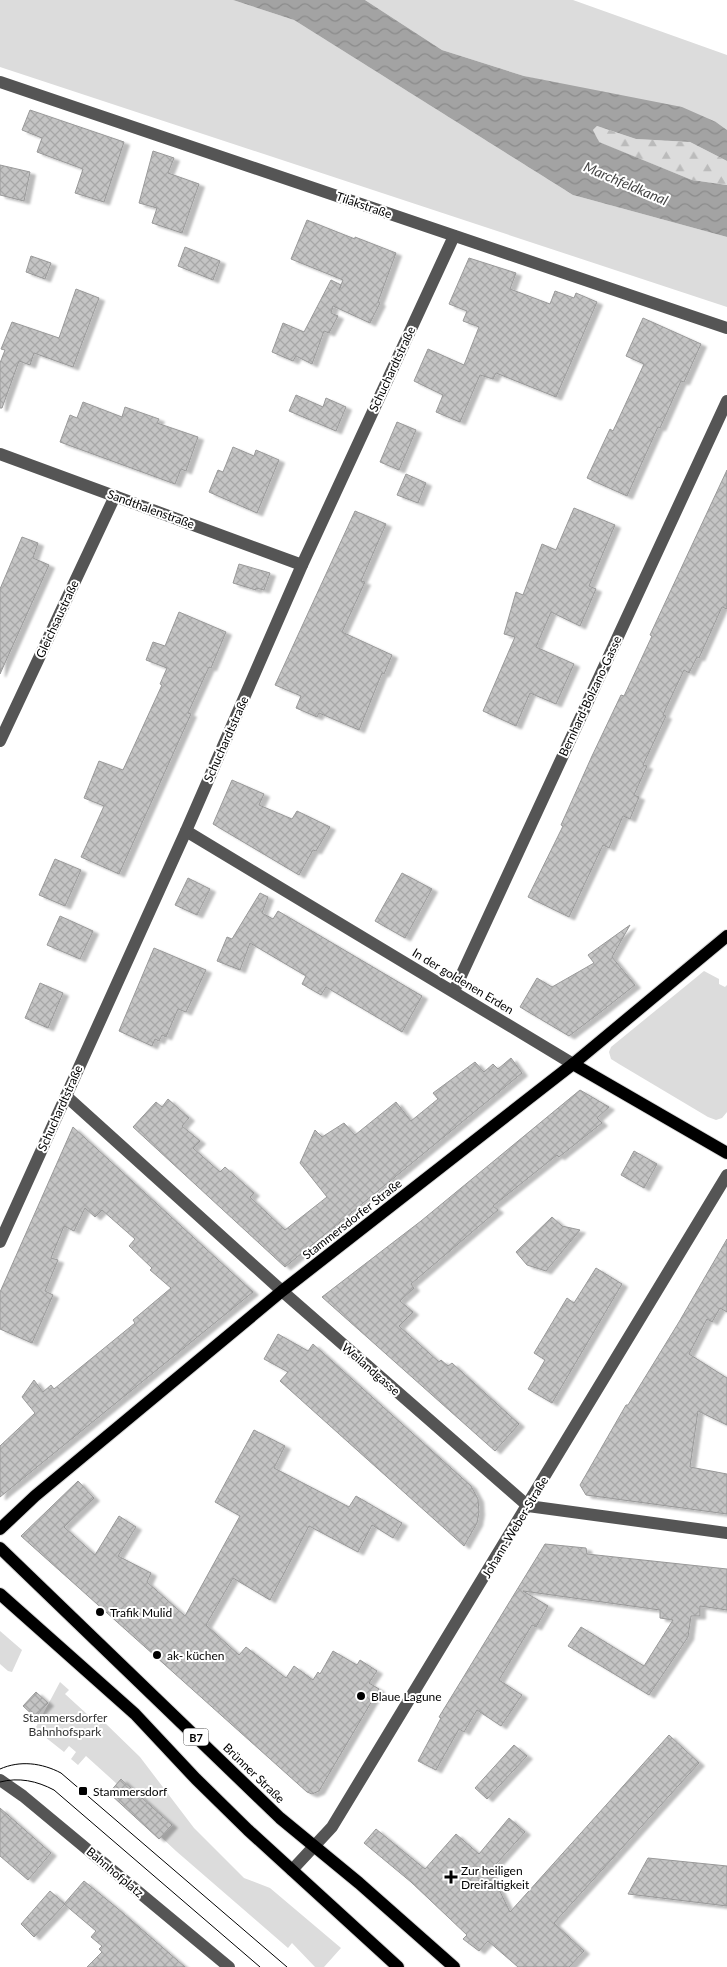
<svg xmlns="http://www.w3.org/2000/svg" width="727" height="1967" viewBox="0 0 727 1967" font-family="Lato,sans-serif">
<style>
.green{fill:#dcdcdc}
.forest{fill:url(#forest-firs)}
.water{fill:url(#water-waves)}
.building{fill:url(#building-cross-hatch);stroke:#999;filter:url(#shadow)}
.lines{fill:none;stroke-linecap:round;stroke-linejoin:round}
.major-casing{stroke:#dbdbdb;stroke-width:14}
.minor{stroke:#555;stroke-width:12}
.major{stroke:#000;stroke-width:12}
.tram{stroke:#000;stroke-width:1}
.poi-dot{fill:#000;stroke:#fff;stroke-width:2}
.labels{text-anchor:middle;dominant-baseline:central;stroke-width:4;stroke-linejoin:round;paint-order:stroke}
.shield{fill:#fff;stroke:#4c4c4c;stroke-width:1}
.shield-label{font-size:11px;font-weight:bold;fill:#000}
.street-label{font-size:12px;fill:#000;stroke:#fff}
.poi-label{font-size:12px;fill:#000;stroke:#fff;text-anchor:start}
.park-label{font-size:12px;fill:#333;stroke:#fff}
.water-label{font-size:14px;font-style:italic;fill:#444;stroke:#fff}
</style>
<defs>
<pattern id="forest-firs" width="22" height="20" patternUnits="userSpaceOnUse" patternTransform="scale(1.25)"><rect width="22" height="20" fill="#dcdcdc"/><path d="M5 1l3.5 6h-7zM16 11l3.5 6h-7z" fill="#bbb"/></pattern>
<pattern id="water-waves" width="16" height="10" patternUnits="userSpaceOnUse" patternTransform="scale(1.25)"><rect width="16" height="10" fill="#a3a3a3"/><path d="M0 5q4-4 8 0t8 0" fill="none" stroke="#8b8b8b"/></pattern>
<pattern id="building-cross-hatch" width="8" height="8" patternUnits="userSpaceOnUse" patternTransform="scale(1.25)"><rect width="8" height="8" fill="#c4c4c4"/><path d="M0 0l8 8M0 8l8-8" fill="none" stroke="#a7a7a7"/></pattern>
<filter id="shadow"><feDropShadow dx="5.5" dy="3" stdDeviation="1" flood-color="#0004"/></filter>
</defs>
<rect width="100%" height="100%" fill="#fff"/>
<!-- green -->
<g class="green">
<polygon points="0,0 233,0 294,20 573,195 727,237 727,307 0,67"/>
<polygon points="365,0 573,0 727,55 727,130 716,122 524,76 442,50"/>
<polygon points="704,971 719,979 719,984 725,987 727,985 727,1112 722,1118 716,1120 708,1117 619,1064 611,1059 609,1052 611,1047"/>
<polygon points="0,1631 22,1650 12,1672 8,1671 0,1664"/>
<polygon points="60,1682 69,1690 65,1694 99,1725 103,1721 140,1757 194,1828 244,1878 270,1888 341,1948 324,1967 315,1967 292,1943 288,1948 176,1851 161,1837 171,1824 122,1779 117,1784 86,1756 78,1765 71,1759 76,1752 69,1746 64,1752 35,1729"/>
</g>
<!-- forest -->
<polygon class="forest" points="597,126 636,139 690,142 727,161 727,185 692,180 598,142 593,130"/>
<!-- water -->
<polygon class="water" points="233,0 365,0 442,50 524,76 682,107 716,122 727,130 727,161 690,142 636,139 597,126 593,130 599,142 692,180 727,185 727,237 573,195 294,20"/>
<!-- building -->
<g class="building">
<polygon points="30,110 124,142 104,202 75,193 83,169 37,152 42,138 22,130"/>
<polygon points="153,151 174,158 168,173 199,184 182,233 152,223 157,208 139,203"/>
<polygon points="0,165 30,172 24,201 0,195"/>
<polygon points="307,220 355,239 355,237 396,253 378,302 380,303 370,323 333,306 331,313 338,316 329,333 324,331 312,364 296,356 293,361 272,352 283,323 304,332 331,280 341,285 339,290 343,280 291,259"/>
<polygon points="185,247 220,261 213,280 178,266"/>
<polygon points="31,256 51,263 45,279 26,272"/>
<polygon points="469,258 516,273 510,289 550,304 555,291 574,298 576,293 597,302 556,397 496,373 493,379 480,375 460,422 436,412 443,395 414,381 428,349 464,365 479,327 463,321 467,311 449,304"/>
<polygon points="76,289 99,298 73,367 34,353 30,365 19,361 2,408 0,408 0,363 5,350 1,349 12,322 59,338"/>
<polygon points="643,318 701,344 684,382 681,381 660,428 658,427 627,496 587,478 610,429 613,431 644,364 626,356"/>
<polygon points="296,395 323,407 326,398 346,407 336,431 289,411"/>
<polygon points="83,402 122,417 125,407 159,419 157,423 198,437 186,471 181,469 175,484 60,442 70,415 77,418"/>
<polygon points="397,422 416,430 399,470 380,462"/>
<polygon points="233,447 254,456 256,450 279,460 257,513 209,492 218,470 223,472"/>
<polygon points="727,470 727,609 722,607 699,658 697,657 689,673 684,670 666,708 663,715 666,716 643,765 647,766 634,795 639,797 630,819 623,816 609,848 603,845 569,917 528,897 563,826 561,825 592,756 621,695 624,696 652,636 650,635"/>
<polygon points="406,474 426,483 418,503 397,495"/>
<polygon points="574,508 615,525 589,586 596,589 580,626 551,612 536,647 574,664 556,704 530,693 516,726 483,711 515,637 504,634 516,592 523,595 542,544 556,550"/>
<polygon points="355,511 386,524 361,581 365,582 342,632 392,655 384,674 382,673 359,730 319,713 317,717 296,708 301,696 275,685"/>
<polygon points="22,537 38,543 33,558 49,565 0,674 0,589"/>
<polygon points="239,564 270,573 264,590 256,588 256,590 233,583"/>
<polygon points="179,612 226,632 211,668 209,667 188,713 191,714 119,874 81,857 104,806 84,798 99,761 123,770 162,685 160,684 167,668 146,660 153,642 165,646"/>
<polygon points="232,780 264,794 259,805 292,819 297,811 330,827 316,851 313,850 299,875 213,824"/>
<polygon points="55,859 81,870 65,906 39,895"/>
<polygon points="402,873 432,889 405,938 375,921"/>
<polygon points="188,878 210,889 197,915 175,905"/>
<polygon points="260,893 268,897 262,913 273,919 278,911 422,996 402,1032 326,987 321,995 302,984 306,976 250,943 240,970 217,961 227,937 232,939"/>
<polygon points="60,916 93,931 80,959 47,945"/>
<polygon points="630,925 612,957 635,985 602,1011 569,1036 520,1007 537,978 552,987 594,963 588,955"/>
<polygon points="154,948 206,970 186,1012 178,1009 166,1037 162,1035 159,1041 155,1039 152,1046 119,1031"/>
<polygon points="40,983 63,993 48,1028 25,1018"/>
<polygon points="511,1058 522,1073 285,1267 133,1127 156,1102 162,1107 168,1099 189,1118 182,1126 200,1141 193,1148 220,1172 225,1167 254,1193 250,1197 285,1230 327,1197 300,1163 315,1130 322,1137 344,1123 355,1135 396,1102 411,1121 438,1099 433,1093 475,1062 484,1072 493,1064 498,1069"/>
<polygon points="580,1090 609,1107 597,1118 602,1123 559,1157 557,1155 493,1206 498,1210 411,1284 414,1288 400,1301 413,1312 399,1326 439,1362 441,1360 448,1366 452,1363 519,1424 495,1451 322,1297 421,1221"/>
<polygon points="73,1127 253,1292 0,1497 0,1446 35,1413 22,1397 34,1380 43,1392 51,1385 54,1389 135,1323 133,1320 171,1288 150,1270 152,1268 129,1246 135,1239 102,1210 95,1217 85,1208 74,1231 64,1226 51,1258 58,1260 45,1291 53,1295 32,1343 0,1329 0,1292"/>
<polygon points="634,1151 657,1164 644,1188 621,1175"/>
<polygon points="552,1217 562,1226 580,1230 546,1271 527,1265 516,1252"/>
<polygon points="727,1239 727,1312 720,1308 712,1322 707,1319 689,1354 727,1378 727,1425 698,1411 690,1467 727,1474 727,1514 586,1495 580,1485 626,1405 628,1405 679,1322"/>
<polygon points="596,1268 622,1284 552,1403 528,1389 545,1360 534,1353 567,1298 574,1303"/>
<polygon points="278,1334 308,1351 313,1344 471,1486 478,1499 479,1512 477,1523 464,1546 280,1381 288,1372 264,1359"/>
<polygon points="254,1430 285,1446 274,1468 349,1507 356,1496 402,1523 393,1538 372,1525 358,1552 309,1526 270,1600 233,1578 206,1625 239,1655 246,1647 286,1678 294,1666 313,1680 318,1672 320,1674 333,1651 357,1665 360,1660 377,1671 369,1683 379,1689 319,1791 312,1794 307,1792 21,1536 78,1481 94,1498 64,1527 95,1555 119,1516 136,1527 118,1556 151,1573 147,1582 185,1616 240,1516 215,1502"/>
<polygon points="545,1544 586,1548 587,1554 727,1569 727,1610 700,1606 700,1616 691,1616 688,1637 649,1695 568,1646 581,1627 644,1666 673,1620 660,1618 660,1610 523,1591 548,1606 536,1627 532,1625 499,1680 522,1695 501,1726 477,1710 464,1732 459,1729 436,1770 418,1761 441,1718 439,1717"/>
<polygon points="36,1692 48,1703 35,1717 23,1706"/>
<polygon points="669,1735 699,1763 554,1923 584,1951 569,1967 518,1967 488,1941 479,1951 463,1939 467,1935 448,1917 411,1882 364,1843 376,1829 425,1869 456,1834 479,1854 509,1818 525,1832 490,1871 510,1912"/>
<polygon points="514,1745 527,1756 487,1799 475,1788"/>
<polygon points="121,1779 172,1825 159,1839 109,1793"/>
<polygon points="0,1808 51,1853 28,1880 0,1856"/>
<polygon points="648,1858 727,1866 727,1906 628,1894"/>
<polygon points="84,1881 117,1908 185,1967 87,1967 102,1952 99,1949 102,1946 91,1937 96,1931 64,1904"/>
<polygon points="50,1891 65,1904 34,1937 21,1924"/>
</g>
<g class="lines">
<!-- major casing -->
<g class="major-casing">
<g id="major">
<polyline points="573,1064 727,1153"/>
<polyline points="0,1529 35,1496 282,1291 573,1064 727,936"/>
<polyline points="0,1548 280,1818 359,1883 454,1967"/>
<polyline points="0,1594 135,1714 196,1779 248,1830 398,1967"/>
</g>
</g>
<!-- minor -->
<g class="minor">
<polyline points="0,82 727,328"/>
<polyline points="0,454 302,565"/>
<polyline points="0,741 115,496"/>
<polyline points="186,831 573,1064"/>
<polyline points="454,991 727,401"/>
<polyline points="66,1096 282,1291 528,1506 727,1533"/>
<polyline points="0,1242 186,831 302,565 454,236"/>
<polyline points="0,1780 23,1796 229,1967"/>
<polyline points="292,1870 332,1827 727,1175"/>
</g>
<!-- major -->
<use href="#major" class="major"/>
<!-- tram -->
<g class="tram">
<path d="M 0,1769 C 20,1760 42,1763 61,1773 L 287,1967"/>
<path d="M 0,1782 C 19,1777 37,1781 54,1790 L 260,1967"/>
</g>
</g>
<!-- markers -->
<g class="poi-dot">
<circle cx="100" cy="1612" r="5"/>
<circle cx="157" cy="1655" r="5"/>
<circle cx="361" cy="1696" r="5"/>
<rect x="78" y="1786" width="10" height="10" rx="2.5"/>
<path d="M448.5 1869.5h5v5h5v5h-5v5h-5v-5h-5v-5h5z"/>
</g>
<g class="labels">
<!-- shield labels -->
<rect class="shield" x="183.5" y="1728.5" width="25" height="17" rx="4"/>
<g class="shield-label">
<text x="196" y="1737">B7</text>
</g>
<!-- street labels -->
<g class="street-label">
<text transform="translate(364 205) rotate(19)">Tilakstraße</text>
<text transform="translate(392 369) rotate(-65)">Schuchardtstraße</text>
<text transform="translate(151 509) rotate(20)">Sandthalenstraße</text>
<text transform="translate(57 619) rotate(-65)">Gleichsaustraße</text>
<text transform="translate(590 696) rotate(-65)">Bernhard-Bolzano-Gasse</text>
<text transform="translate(226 739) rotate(-66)">Schuchardtstraße</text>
<text transform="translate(463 981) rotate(31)">In der goldenen Erden</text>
<text transform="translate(60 1108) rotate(-66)">Schuchardtstraße</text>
<text transform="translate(352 1219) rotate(-38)">Stammersdorfer Straße</text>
<text transform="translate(371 1369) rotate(41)">Weilandgasse</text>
<text transform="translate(515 1527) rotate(-59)">Johann-Weber-Straße</text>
<text transform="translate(254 1773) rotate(44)">Brünner Straße</text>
<text transform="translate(115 1872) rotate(40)">Bahnhofplatz</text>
</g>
<!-- poi labels -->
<g class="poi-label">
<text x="110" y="1612">Trafik Mulid</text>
<text x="167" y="1655">ak- küchen</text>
<text x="371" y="1696">Blaue Lagune</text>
<text x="93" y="1791">Stammersdorf</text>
<text x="461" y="1870">Zur heiligen<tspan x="461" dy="14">Dreifaltigkeit</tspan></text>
</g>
<!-- park labels -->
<g class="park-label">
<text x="65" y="1717">Stammersdorfer<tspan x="65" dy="14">Bahnhofspark</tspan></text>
</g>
<!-- water labels -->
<g class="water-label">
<text transform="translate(626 183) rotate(23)">Marchfeldkanal</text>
</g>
</g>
</svg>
